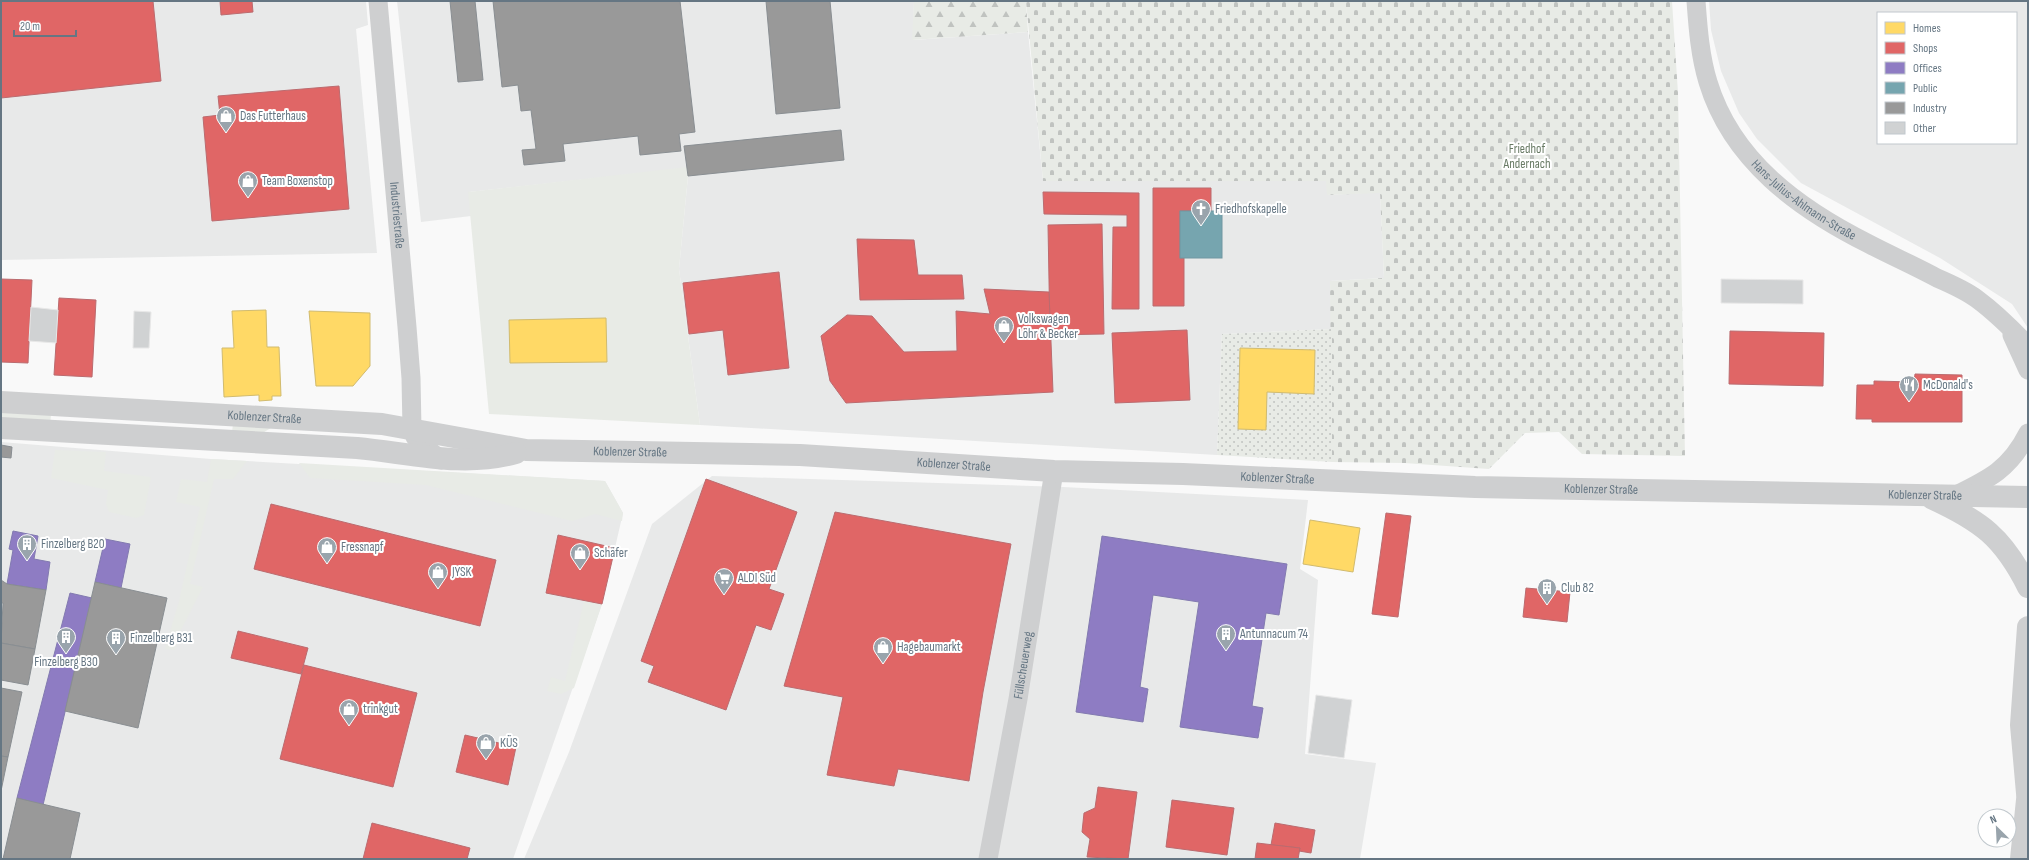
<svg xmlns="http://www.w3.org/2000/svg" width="2029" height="860" viewBox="0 0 2029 860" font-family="'Sofia Sans Condensed',sans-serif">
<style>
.built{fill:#e8e9e9;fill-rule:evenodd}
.grass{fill:#e8ebe6}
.forest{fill:url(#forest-firs)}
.cemetery{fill:url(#cemetery-stones)}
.park{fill:url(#park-dots)}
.homes{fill:#ffd966;stroke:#d1bb6f}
.shops{fill:#e06666;stroke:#bb6b6f}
.offices{fill:#8e7cc3;stroke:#827ab0}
.public{fill:#76a5af;stroke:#7197a2}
.industry{fill:#999;stroke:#898e92}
.building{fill:#d0d2d3;stroke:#e8e8e8}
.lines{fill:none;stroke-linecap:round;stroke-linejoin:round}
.minor{stroke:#cecfd0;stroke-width:19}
.tertiary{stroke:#cecfd0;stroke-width:22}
.labels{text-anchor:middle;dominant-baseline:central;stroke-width:4;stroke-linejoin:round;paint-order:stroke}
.poi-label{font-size:13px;fill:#657683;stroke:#fff;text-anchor:start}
.park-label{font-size:13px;fill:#687a64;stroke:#fff}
.street-label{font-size:13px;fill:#657683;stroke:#fff}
</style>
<defs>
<pattern id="forest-firs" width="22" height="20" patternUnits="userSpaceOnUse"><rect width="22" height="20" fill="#e8ebe6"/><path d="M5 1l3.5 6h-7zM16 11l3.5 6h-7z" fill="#c0c3c0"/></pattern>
<pattern id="cemetery-stones" width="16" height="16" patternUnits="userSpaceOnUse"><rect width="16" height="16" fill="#e8ebe6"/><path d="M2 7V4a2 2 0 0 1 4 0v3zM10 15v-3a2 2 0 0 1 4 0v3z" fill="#c0c3c0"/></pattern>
<pattern id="park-dots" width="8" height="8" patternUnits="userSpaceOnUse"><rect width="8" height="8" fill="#e8ebe6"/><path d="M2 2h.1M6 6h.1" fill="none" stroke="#c0c3c0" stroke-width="1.8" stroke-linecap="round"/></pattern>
</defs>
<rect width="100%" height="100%" fill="#f9f9f9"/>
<!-- built -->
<g class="built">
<polygon points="1,1 366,1 368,25 356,29 377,253 1,260"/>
<polygon points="397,1 914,1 913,40 1028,32 1043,181 1327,181 1327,195 1380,192 1384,278 1330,281 1332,329 1222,334 1217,455 700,425 679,269 688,176 687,168 469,192 471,216 421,222"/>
<path d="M 1709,1 L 2028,1 L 2028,328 L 2012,304 L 1940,258 L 1801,183 L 1757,139 L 1739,113 L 1721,71 L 1711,30 ZM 1878,13 L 2016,13 L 2016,143 L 1878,143 Z"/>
<polygon points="1,442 211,459 605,481 623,513 602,604 513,859 1,859"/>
<polygon points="712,476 1063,487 1308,500 1300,569 1318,580 1305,754 1376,763 1360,859 524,859 569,752 652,524"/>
</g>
<!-- grass -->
<g class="grass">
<polygon points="687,167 688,176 679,269 700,425 489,414 468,192"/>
<polygon points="1,411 51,415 50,425 1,421"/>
<polygon points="233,424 274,426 261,434 232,432"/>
<polygon points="55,450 106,452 104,471 151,477 144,515 136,518 109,512 106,504 108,490 51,478"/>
<polygon points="211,459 247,461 233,479 214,479 190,584 203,587 181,630 175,650 165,649 179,601 200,507 176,502 181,479 207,482"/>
<polygon points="299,463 605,481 623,513 622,521 595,514 572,521 426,485 310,478"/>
<polygon points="584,601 602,604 574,688 561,694 547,691 551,677 565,681"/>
</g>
<!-- forest -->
<polygon class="forest" points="914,1 1026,1 1028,32 912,40"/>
<!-- cemetery -->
<polygon class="cemetery" points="1026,1 1672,1 1678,93 1685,456 1582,454 1559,432 1525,433 1489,469 1404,463 1332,462 1330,281 1384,278 1380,193 1327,195 1326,181 1043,181"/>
<!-- park -->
<polygon class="park" points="1332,329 1332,462 1217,455 1222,334"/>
<!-- homes -->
<g class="homes">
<polygon points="266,310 267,347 279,347 281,396 272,396 272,400 259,401 259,395 224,397 222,348 234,348 232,311"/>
<polygon points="309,311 370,313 370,366 353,386 316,386"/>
<polygon points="606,318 607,362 510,363 509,320"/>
<polygon points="1240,348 1315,350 1314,394 1267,392 1266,430 1238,429"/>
<polygon points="1310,520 1360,528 1353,572 1303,564"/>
</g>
<!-- shops -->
<g class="shops">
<polygon points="1,1 153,1 161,81 1,98"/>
<polygon points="220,1 252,1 253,12 221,15"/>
<polygon points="339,86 349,209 212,221 203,117 220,115 218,96"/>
<polygon points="1153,188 1211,188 1211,211 1180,211 1180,258 1184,258 1184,306 1153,306"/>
<polygon points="1043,192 1139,193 1139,309 1112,309 1113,227 1127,227 1127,215 1044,214"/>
<polygon points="1102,224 1104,334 1050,335 1048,225"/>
<polygon points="857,239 914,240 918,275 962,275 964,299 860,300"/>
<polygon points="779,272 789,368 728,375 723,330 689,334 683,283"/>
<polygon points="1,279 32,280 28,363 1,362"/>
<polygon points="984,289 1049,292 1053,392 846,403 830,381 821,336 847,315 872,316 904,352 957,351 956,311 990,314"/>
<polygon points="59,298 96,300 92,377 54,375"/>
<polygon points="1187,330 1190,400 1115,403 1112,333"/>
<polygon points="1730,331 1824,333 1823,386 1729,384"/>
<polygon points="1915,374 1962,375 1962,422 1872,422 1872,419 1856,419 1857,385 1874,385 1874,381 1914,382"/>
<polygon points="706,479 797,512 769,589 784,594 771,630 756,625 726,710 648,682 654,666 641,661"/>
<polygon points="271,504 496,560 480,626 254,569"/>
<polygon points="835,512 1011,544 983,692 969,781 898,769 894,786 827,775 843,697 784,686"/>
<polygon points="1386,513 1411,516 1398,617 1372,614"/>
<polygon points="558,535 615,548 602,604 546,593"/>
<polygon points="1526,588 1570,592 1567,622 1523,617"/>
<polygon points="238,631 308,648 301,674 231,658"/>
<polygon points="304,665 417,693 393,787 280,759"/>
<polygon points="465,735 516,747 508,785 456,772"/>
<polygon points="1098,787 1137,792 1128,859 1087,857 1090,839 1082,832 1084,813 1095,808"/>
<polygon points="1172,800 1234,808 1227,855 1166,847"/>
<polygon points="372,823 470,848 467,859 363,859"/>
<polygon points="1275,823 1315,830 1311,853 1299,851 1300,848 1271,845"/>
<polygon points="1257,843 1300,848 1298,859 1255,859"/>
</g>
<!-- offices -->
<g class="offices">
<polygon points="13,531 38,536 34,559 50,562 46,590 7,584 13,550 9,549"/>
<polygon points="1102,536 1287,564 1279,615 1266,613 1252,706 1263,708 1258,738 1180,727 1199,602 1153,595 1140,687 1148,689 1143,722 1076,712"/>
<polygon points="105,539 130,544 121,588 95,582"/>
<polygon points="70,593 92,598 43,805 17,798"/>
</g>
<!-- public -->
<rect class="public" x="1180" y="211" width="42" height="47"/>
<!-- industry -->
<g class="industry">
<polygon points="450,1 475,1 483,80 458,82"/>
<polygon points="493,1 680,1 695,132 679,134 681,151 640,155 638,136 563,144 565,161 524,165 522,150 536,149 531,110 521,111 518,85 502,87"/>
<polygon points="766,1 830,1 840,108 776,114"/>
<polygon points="841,130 844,160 688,176 684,146"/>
<polygon points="1,445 12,447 11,458 1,457"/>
<polygon points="1,580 7,584 46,590 35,649 1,643 3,603 1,603"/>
<polygon points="95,582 167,598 138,728 65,711"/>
<polygon points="1,643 35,649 28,685 1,680"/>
<polygon points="1,688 22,692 8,757 1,756"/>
<polygon points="1,756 8,757 1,791"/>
<polygon points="17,798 80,813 70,859 3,859"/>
</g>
<!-- building -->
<g class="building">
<polygon points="1721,279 1803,280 1803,304 1721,303"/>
<polygon points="31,307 58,310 56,343 29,341"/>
<polygon points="134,311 151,312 149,348 133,348"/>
<polygon points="1316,695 1352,700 1344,758 1308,753"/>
</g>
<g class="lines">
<!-- minor -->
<g class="minor">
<path id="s1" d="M 378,1 L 407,327 L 411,378 L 412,429 L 415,437 L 420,443 L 441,460"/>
<path id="s2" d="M 1696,1 C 1698,28 1700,56 1708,82 C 1732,161 1799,209 1869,244 C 1892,256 1915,266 1937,278 C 1951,284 1965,290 1977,299 C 1996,313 2012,329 2028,346"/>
<polyline points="2012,335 2028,370"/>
<path d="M 1954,496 C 1989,479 2010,469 2028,433"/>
<path id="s3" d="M 988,859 L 1018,699 L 1054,471"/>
</g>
<!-- tertiary -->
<g class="tertiary">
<path id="s4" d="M 1,402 L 382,424 L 526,450 L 800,455 L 1054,471 L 1183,474 L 1475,487 L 2028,497"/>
<path d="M 1,428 L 357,448 C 410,453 463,468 516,453"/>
<path d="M 1931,498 C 1981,521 2003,537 2028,587"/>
<polyline points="2027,793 2021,725 2028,627"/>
<polyline points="2021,859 2028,790"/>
</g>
</g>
<!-- icons -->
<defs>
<g id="shop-pin" transform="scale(1)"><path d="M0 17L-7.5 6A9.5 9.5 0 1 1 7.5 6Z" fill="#99a4ac" stroke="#fff"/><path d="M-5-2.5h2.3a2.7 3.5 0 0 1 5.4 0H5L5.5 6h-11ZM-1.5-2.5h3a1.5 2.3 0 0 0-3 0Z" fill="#fff"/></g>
<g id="church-pin" transform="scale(1)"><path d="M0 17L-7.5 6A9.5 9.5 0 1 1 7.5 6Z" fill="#99a4ac" stroke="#fff"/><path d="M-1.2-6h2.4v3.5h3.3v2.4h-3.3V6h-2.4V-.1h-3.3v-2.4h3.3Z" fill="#fff"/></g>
<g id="restaurant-pin" transform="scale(1)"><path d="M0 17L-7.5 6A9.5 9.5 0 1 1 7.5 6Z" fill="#99a4ac" stroke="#fff"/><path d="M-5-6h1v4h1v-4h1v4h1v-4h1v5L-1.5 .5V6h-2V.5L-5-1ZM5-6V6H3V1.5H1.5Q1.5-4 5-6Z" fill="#fff"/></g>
<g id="building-pin" transform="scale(1)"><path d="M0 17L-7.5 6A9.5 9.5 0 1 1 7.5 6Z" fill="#99a4ac" stroke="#fff"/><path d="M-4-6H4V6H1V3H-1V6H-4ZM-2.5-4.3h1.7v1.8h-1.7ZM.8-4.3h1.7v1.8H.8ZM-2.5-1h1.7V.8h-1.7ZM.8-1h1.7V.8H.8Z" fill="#fff"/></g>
<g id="supermarket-pin" transform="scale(1)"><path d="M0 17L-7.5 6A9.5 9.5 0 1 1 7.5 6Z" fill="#99a4ac" stroke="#fff"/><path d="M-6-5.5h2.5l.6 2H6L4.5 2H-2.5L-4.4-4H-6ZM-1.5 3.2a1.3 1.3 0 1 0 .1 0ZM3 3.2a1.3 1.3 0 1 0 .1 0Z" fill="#fff"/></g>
</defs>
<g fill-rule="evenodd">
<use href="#shop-pin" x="226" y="116"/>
<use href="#shop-pin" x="248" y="181"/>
<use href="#church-pin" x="1201" y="209"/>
<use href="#shop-pin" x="1004" y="326"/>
<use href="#restaurant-pin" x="1909" y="385"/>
<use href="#building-pin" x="27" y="544"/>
<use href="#shop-pin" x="327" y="547"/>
<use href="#shop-pin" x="580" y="553"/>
<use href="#shop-pin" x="438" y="572"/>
<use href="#supermarket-pin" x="724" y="578"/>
<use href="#building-pin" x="1547" y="588"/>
<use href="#building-pin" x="1226" y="634"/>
<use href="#building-pin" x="66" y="637"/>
<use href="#building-pin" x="116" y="638"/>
<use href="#shop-pin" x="883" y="647"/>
<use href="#shop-pin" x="349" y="709"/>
<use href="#shop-pin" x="486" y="743"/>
</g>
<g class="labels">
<!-- poi labels -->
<g class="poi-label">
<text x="240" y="116">Das Futterhaus</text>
<text x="262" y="181">Team Boxenstop</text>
<text x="1215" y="209">Friedhofskapelle</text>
<text x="1018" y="319">Volkswagen<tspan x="1018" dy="15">Löhr &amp; Becker</tspan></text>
<text x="1923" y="385">McDonald's</text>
<text x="41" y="544">Finzelberg B20</text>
<text x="341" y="547">Fressnapf</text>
<text x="594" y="553">Schäfer</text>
<text x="452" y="572">JYSK</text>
<text x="738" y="578">ALDI Süd</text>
<text x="1561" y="588">Club 82</text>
<text x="1240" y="634">Antunnacum 74</text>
<text x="130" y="638">Finzelberg B31</text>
<text x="897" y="647">Hagebaumarkt</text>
<text x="66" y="662" text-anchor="middle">Finzelberg B30</text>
<text x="363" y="709">trinkgut</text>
<text x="500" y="743">KÜS</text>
</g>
<!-- park labels -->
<g class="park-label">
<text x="1527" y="149">Friedhof<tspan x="1527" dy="15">Andernach</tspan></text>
</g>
<!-- street labels -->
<g class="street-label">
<text stroke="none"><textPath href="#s2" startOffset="238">Hans-Julius-Ahlmann-Straße</textPath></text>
<text stroke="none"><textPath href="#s1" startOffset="215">Industriestraße</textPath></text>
<text stroke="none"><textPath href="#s4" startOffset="264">Koblenzer Straße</textPath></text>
<text stroke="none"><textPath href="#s4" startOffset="632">Koblenzer Straße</textPath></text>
<text stroke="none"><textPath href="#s4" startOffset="956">Koblenzer Straße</textPath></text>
<text stroke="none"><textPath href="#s4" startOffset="1280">Koblenzer Straße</textPath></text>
<text stroke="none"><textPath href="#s4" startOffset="1604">Koblenzer Straße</textPath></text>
<text stroke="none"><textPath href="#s4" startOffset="1928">Koblenzer Straße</textPath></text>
<text stroke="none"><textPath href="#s3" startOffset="197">Füllscheuerweg</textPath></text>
</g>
</g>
<!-- border -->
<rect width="2029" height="860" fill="none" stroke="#657683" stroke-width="4"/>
<!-- legend -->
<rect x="1877" y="12" width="140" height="132" fill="#ffffff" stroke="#c1c8cd"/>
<rect x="1885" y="22" width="20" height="12" fill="#ffd966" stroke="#c1c8cd"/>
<text x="1913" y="32" font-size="12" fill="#657683">Homes</text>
<rect x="1885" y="42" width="20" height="12" fill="#e06666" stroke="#c1c8cd"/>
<text x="1913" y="52" font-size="12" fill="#657683">Shops</text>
<rect x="1885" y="62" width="20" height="12" fill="#8e7cc3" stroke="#c1c8cd"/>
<text x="1913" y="72" font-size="12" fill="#657683">Offices</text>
<rect x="1885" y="82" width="20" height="12" fill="#76a5af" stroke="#c1c8cd"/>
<text x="1913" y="92" font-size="12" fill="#657683">Public</text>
<rect x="1885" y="102" width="20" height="12" fill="#999999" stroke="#c1c8cd"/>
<text x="1913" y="112" font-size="12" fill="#657683">Industry</text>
<rect x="1885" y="122" width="20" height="12" fill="#d0d2d3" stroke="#c1c8cd"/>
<text x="1913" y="132" font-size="12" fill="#657683">Other</text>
<!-- north arrow -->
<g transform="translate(1997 828) rotate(336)"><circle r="19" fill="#ffffff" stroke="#c1c8cd"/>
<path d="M0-3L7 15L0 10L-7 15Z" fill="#99a4ac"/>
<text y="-6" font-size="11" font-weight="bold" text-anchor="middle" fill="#657683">N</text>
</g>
<!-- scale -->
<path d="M14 30v6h62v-6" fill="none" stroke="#657683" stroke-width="2"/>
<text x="20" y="30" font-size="12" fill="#657683" stroke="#ffffff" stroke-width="3" paint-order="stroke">20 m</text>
</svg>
